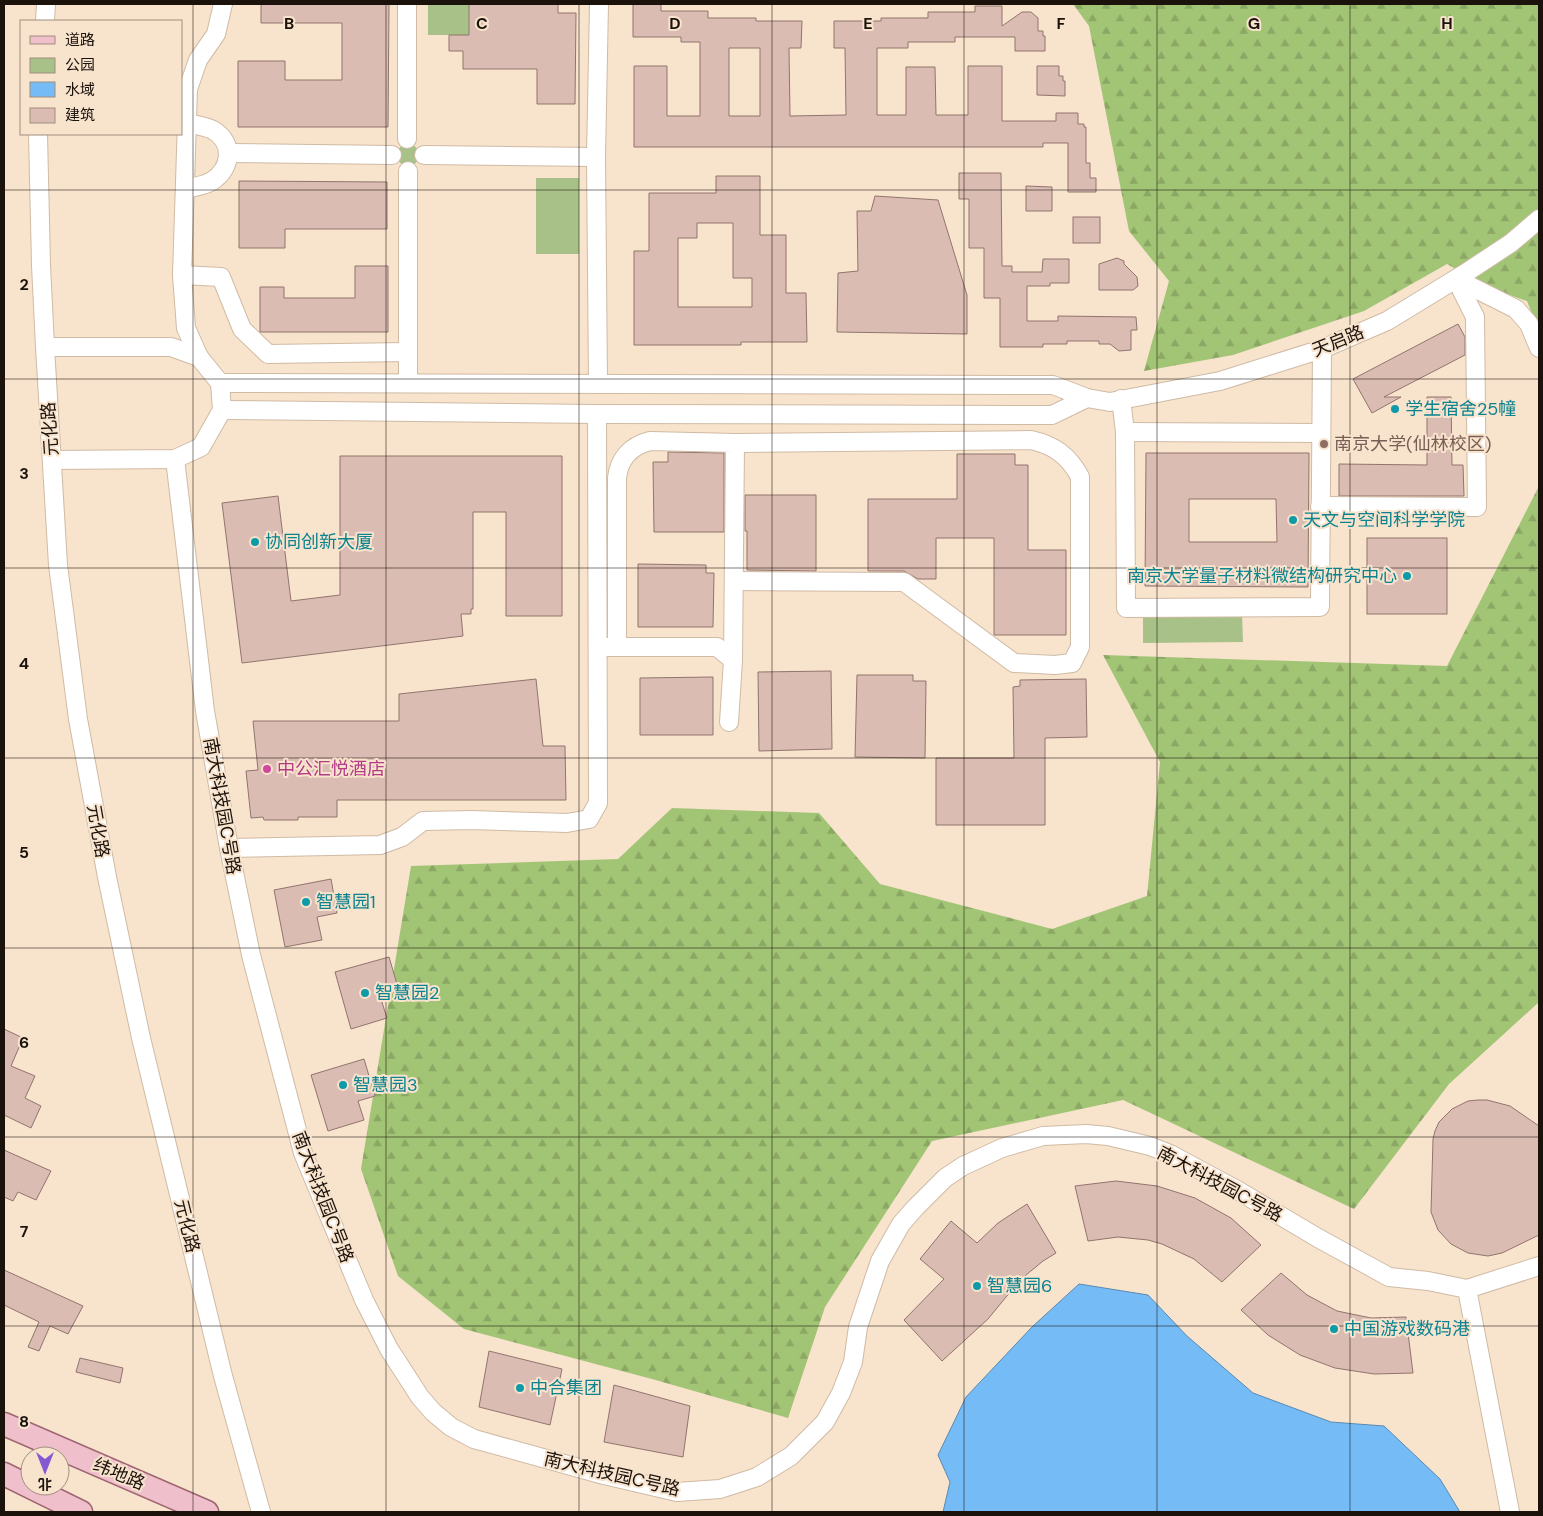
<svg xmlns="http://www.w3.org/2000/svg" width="1543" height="1516" viewBox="0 0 1543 1516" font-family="'DM Sans','Noto Sans SC',sans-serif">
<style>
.green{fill:#a7c188}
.forest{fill:url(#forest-firs)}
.water{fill:#75bcf7;stroke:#5a89b0}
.building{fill:#dabcb3;stroke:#91756d;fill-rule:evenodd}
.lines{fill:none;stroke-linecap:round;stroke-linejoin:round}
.minor-casing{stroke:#cfbba5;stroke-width:20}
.major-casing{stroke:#9e6671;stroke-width:25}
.minor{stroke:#fff;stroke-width:18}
.major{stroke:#efbfcb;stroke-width:22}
.grid{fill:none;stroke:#1a120b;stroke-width:1;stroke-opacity:0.55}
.culture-dot{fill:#0f9aa8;stroke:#f8e3cd;stroke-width:2}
.education-dot{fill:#8d6e63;stroke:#f8e3cd;stroke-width:2}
.hotel-dot{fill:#d1479c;stroke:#f8e3cd;stroke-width:2}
.labels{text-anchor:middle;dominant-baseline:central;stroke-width:4;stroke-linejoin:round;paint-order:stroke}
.street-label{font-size:18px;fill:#1a120b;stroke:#f8e3cd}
.culture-label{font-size:18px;fill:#0d838f;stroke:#f8e3cd;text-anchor:start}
.education-label{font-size:18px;fill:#785e54;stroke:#f8e3cd;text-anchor:start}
.hotel-label{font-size:18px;fill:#b23c85;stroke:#f8e3cd;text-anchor:start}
.grid-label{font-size:16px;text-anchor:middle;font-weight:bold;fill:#1a120b;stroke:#f8e3cd;stroke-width:4;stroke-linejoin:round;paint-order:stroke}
</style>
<defs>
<pattern id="forest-firs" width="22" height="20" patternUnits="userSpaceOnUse" patternTransform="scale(1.25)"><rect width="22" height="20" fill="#a2c475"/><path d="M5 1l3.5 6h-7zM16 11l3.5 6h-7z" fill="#8ba764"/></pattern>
</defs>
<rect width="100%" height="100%" fill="#f8e3cd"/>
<!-- green -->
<g class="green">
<rect x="428" y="4" width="41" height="31"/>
<circle cx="408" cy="155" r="11"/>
<rect x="536" y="178" width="43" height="76"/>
<polygon points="1242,614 1243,642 1143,643 1143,615"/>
</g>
<!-- forest -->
<g class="forest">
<polygon points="1073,4 1539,4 1539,331 1527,301 1473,282 1464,274 1447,264 1364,311 1233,355 1144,371 1169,281 1129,231 1089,26"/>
<polygon points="1539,486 1539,1002 1449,1084 1354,1209 1123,1100 932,1141 825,1307 788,1418 652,1379 464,1329 398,1276 361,1169 411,866 618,859 672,808 819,813 880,884 1052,929 1147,896 1160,762 1103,655 1447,666"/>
</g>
<!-- water -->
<polygon class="water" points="1079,1284 1148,1295 1187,1336 1253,1393 1331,1422 1384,1426 1440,1479 1460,1512 943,1512 950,1482 938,1455 966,1397 1032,1327"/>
<!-- building -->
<g class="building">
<polygon points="261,4 389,4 388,127 238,127 238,61 285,61 285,80 342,80 342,23 261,23"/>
<polygon points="469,4 558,4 558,13 576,13 575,104 537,104 537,69 463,69 463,51 449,51 449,35 469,35"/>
<path d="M 633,4 L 661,4 L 661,11 L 708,11 L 708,18 L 756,18 L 756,21 L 802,21 L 801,48 L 789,48 L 790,116 L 846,115 L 845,48 L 834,48 L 834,21 L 881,21 L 881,18 L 928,18 L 928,12 L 975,12 L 975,6 L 1002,6 L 1002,26 L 1022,12 L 1031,12 L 1038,18 L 1038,31 L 1043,31 L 1043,36 L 1045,36 L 1045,51 L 1015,51 L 1015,37 L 955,37 L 955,42 L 908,42 L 908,48 L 877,48 L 877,115 L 906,115 L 906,67 L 935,67 L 936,115 L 968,115 L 968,66 L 1002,66 L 1002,121 L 1056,121 L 1056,113 L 1078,113 L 1078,124 L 1084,124 L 1084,127 L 1086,127 L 1086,163 L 1090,163 L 1090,178 L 1096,178 L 1096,192 L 1068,192 L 1068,143 L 1043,143 L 1043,147 L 634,147 L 634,66 L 667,66 L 667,116 L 700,116 L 700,42 L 681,42 L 681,37 L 633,37 ZM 729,48 L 760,48 L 760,116 L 729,116 Z"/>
<polygon points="1037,66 1059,66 1059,76 1063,76 1063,81 1065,81 1065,96 1037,95"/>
<polygon points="959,173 1001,173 1002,266 1012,266 1012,272 1042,272 1043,259 1069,259 1069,283 1050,283 1050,286 1027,286 1027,321 1058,321 1058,316 1136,317 1137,330 1131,330 1131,350 1119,351 1110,344 1099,344 1099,341 1067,341 1067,344 1043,344 1043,347 1000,347 1000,298 984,298 984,248 969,248 969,199 959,199"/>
<path d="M 716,176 L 760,176 L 760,235 L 786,235 L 786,293 L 806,293 L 807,342 L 741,342 L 741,345 L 634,345 L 634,251 L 649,251 L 649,193 L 716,193 ZM 697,223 L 733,223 L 733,278 L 752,278 L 752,307 L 678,307 L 678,238 L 697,238 Z"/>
<polygon points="239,181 387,182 387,229 285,229 285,248 239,248"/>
<polygon points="1026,186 1052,187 1052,211 1026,211"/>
<polygon points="875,196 938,200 967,295 967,334 837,332 838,273 858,271 857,211 871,211"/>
<rect x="1073" y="217" width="27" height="26"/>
<polygon points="1117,258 1124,261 1124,264 1137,277 1138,286 1133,290 1099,290 1099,264"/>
<polygon points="355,266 388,266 388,332 260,332 260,287 284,287 284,298 355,298"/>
<polygon points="1458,324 1465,337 1465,355 1384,397 1401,397 1372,413 1353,379"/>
<polygon points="1427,397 1451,397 1452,465 1463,465 1464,496 1339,496 1339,464 1427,465"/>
<polygon points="668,452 724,453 724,532 654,532 653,462 668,462"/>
<path d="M 1146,453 L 1309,453 L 1308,587 L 1145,586 ZM 1189,499 L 1276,499 L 1277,542 L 1189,542 Z"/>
<polygon points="957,454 1015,454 1015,465 1028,465 1028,550 1066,550 1066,635 994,635 994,538 936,538 936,579 918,579 904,571 868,571 868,499 957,499"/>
<polygon points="340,456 562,456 562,616 506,616 506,512 473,512 473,609 471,609 471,614 461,614 463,636 242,663 222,503 278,496 291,601 340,595"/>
<polygon points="745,495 816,495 816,571 747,570 747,531 745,531"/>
<rect x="1367" y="538" width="80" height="76"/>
<polygon points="638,564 706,565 706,573 714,573 713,627 638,627"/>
<polygon points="831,671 832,749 759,751 758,672"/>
<polygon points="857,675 913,675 913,681 926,681 925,758 855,757"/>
<polygon points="713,677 713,735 640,735 640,678"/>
<polygon points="536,679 543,746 565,746 566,800 337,800 337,817 298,817 298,820 264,820 263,817 251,818 246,771 258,770 253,721 399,721 399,694"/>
<polygon points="1086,679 1087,737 1045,738 1045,825 936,825 936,758 1014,758 1013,687 1020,686 1020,680"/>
<polygon points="331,879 337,913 317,917 322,940 285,947 274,890"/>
<polygon points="389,957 399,991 380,996 387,1018 351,1029 335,972"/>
<polygon points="4,1029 23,1038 11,1066 35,1076 25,1098 41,1106 31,1128 4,1115"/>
<polygon points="364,1059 375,1096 358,1101 364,1120 328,1131 311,1075"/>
<polygon points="1478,1100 1487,1100 1510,1106 1539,1126 1539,1235 1502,1253 1488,1256 1468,1253 1451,1244 1438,1230 1431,1212 1433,1139 1435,1131 1439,1122 1452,1109 1468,1101"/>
<polygon points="4,1150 51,1171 36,1200 18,1192 13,1201 4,1197"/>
<polygon points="1116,1181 1157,1186 1195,1198 1231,1218 1261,1245 1222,1282 1194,1259 1162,1244 1148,1240 1118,1237 1088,1241 1075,1186"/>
<polygon points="1027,1204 1056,1253 1043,1261 1020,1280 988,1319 942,1361 904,1320 944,1279 920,1259 951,1221 977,1243 998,1223"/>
<polygon points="4,1270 83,1306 68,1334 50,1326 39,1351 28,1347 39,1322 4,1305"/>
<polygon points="1281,1273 1307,1295 1337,1311 1371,1318 1406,1317 1413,1373 1374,1374 1335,1368 1300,1355 1268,1335 1241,1310"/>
<polygon points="489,1351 562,1369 550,1425 479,1407"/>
<polygon points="80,1358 123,1368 120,1383 76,1372"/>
<polygon points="614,1385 690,1406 683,1457 604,1442"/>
</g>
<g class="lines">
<!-- minor casing -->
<g class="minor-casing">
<g id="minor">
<polyline points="45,21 46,4"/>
<polyline points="38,134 41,265 45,347 58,565 78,719 107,877 141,1038 223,1376 261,1512"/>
<polyline points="407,139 407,4"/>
<polyline points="230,153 392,155"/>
<polyline points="424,155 596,157"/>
<polyline points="408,171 408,383"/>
<path d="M 185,189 C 193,187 204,186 212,181 C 231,169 235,143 213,130 C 205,126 196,125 187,123"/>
<polyline points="182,275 221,277 242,329 268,354 408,352"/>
<polyline points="1456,279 1516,309 1529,324 1539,348"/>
<polyline points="45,347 171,347 199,357 220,383 222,410 201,447 175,459 52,460"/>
<polyline points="199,357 186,328 182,275 188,89 198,60 216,34 223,4"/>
<polyline points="220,383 1053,385 1087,398 1110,402 1220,381 1322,349 1387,321 1464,274 1511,243 1539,219"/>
<polyline points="598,384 596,157 599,4"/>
<polyline points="1121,399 1125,432 1126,608 1320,607 1322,349"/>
<polyline points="222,410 597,414 1052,415 1087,398"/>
<polyline points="1125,432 1321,433"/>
<polyline points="175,459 205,711 229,848 251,955 303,1153 364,1300 389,1349 420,1397 433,1412 451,1427 474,1439 604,1475 677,1492 720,1489 757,1477 791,1456 825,1422 841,1393 853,1362 858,1327 880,1261 901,1224 915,1208 945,1178 963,1166 1002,1148 1043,1136 1086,1134 1108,1136 1150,1146 1170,1154 1237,1190 1318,1238 1389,1277 1428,1281 1467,1289 1510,1512"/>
<polyline points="1320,506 1477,507 1475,317 1456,279"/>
<path d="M 734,581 L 904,582 L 1014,663 L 1055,665 L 1072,663 L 1080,647 L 1080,477 C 1069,456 1054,445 1031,440 L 735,443"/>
<polyline points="605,647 717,647 733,660 729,722"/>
<path d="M 617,647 L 617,478 C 619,459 630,446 650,441 L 735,443 L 733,660"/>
<polyline points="229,848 380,845 402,837 423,821 472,820 567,823 589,819 598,803 597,414"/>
<polyline points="1467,1289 1539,1266"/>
</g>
</g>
<!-- major casing -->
<g class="major-casing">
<g id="major">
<polyline points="4,1424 207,1512"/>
<polyline points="4,1474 81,1512"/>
</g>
</g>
<!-- minor -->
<use href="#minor" class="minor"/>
<!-- major -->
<use href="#major" class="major"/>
</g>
<!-- grid -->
<path class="grid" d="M 193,4 L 193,1512M 386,4 L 386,1512M 579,4 L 579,1512M 772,4 L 772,1512M 964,4 L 964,1512M 1157,4 L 1157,1512M 1350,4 L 1350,1512M 4,190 L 1539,190M 4,379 L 1539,379M 4,568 L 1539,568M 4,758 L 1539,758M 4,948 L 1539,948M 4,1137 L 1539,1137M 4,1326 L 1539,1326"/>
<!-- markers -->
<g class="culture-dot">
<circle cx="1395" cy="409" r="5"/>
<circle cx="1293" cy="520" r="5"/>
<circle cx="255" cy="542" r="5"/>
<circle cx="1407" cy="576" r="5"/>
<circle cx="306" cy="902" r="5"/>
<circle cx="365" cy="993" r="5"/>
<circle cx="343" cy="1085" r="5"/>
<circle cx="977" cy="1286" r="5"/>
<circle cx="1334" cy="1329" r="5"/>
<circle cx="520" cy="1388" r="5"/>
</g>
<circle class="education-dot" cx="1324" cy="444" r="5"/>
<circle class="hotel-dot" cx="267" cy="769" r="5"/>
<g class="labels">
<!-- street labels -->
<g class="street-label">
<text transform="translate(1338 341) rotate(-22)">天启路</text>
<text transform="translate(50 429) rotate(-94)">元化路</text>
<text transform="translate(222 806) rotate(80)">南大科技园C号路</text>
<text transform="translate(98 831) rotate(80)">元化路</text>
<text transform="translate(1220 1184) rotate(28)">南大科技园C号路</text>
<text transform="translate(323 1197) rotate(69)">南大科技园C号路</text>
<text transform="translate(187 1226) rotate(76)">元化路</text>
<text transform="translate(119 1474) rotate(23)">纬地路</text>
<text transform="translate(612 1474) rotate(13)">南大科技园C号路</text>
</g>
<!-- culture labels -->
<g class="culture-label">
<text x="1405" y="409">学生宿舍25幢</text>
<text x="1303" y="520">天文与空间科学学院</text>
<text x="265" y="542">协同创新大厦</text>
<text x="1397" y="576" text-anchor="end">南京大学量子材料微结构研究中心</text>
<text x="316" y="902">智慧园1</text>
<text x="375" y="993">智慧园2</text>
<text x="353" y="1085">智慧园3</text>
<text x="987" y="1286">智慧园6</text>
<text x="1344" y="1329">中国游戏数码港</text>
<text x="530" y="1388">中合集团</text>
</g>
<!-- education labels -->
<g class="education-label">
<text x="1334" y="444">南京大学(仙林校区)</text>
</g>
<!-- hotel labels -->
<g class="hotel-label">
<text x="277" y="769">中公汇悦酒店</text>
</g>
</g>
<g class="grid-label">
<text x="289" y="29">B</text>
<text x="482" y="29">C</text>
<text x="675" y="29">D</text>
<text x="868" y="29">E</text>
<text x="1061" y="29">F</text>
<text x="1254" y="29">G</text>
<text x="1447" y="29">H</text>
<text x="24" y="290">2</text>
<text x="24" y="479">3</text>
<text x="24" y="669">4</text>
<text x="24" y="858">5</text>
<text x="24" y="1048">6</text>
<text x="24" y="1237">7</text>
<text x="24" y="1427">8</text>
</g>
<!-- border -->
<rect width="1543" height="1516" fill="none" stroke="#1a120b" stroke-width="10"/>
<!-- legend -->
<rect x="20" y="20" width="162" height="115" fill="#f8e3cd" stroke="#9f8f7f"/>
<rect x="30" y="36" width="25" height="8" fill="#efbfcb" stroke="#9f8f7f"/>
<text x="65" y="45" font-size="15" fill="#1a120b">道路</text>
<rect x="30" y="58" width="25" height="15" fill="#a7c188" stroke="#9f8f7f"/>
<text x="65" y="70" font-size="15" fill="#1a120b">公园</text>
<rect x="30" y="82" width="25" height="15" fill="#75bcf7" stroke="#9f8f7f"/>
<text x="65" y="95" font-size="15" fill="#1a120b">水域</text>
<rect x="30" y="108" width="25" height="15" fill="#dabcb3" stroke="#9f8f7f"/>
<text x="65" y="120" font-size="15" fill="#1a120b">建筑</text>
<!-- north arrow -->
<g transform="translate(45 1471) rotate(180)"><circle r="24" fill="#f8e3cd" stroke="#9f8f7f"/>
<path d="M0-4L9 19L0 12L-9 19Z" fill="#8459d2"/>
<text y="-8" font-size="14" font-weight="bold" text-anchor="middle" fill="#1a120b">北</text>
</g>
</svg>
